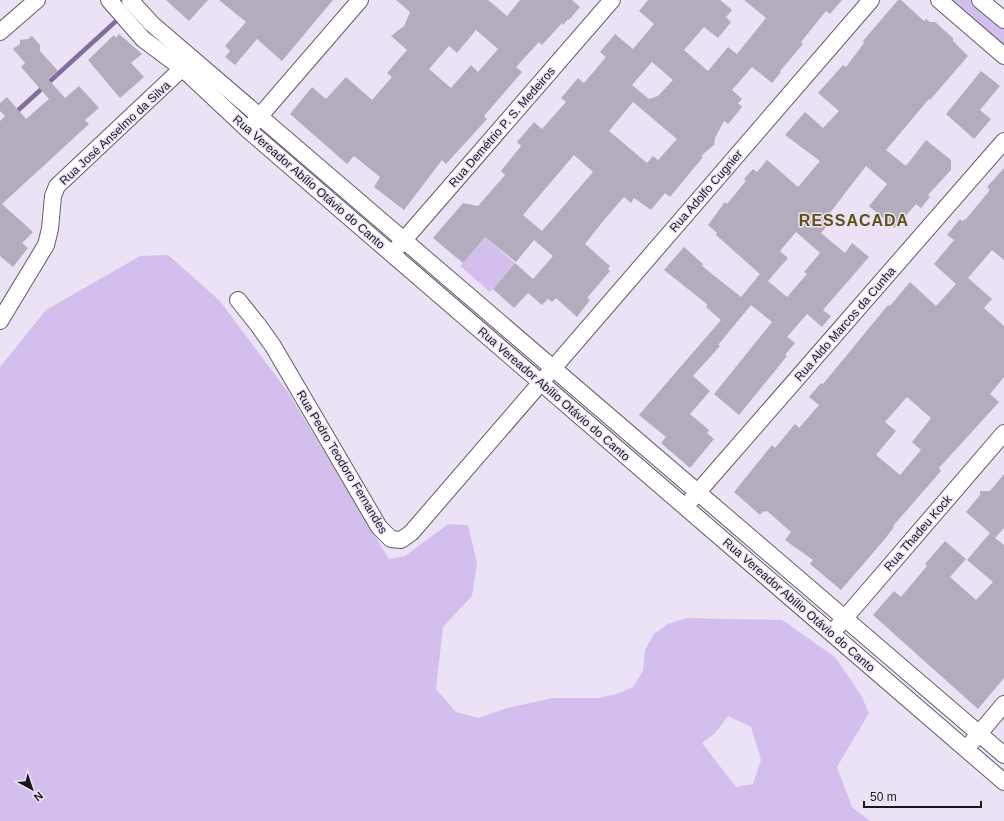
<svg xmlns="http://www.w3.org/2000/svg" width="1004" height="821" viewBox="0 0 1004 821" font-family="Helvetica,sans-serif">
<style>
.green{fill:#d3bfee;fill-rule:evenodd}
.lines{fill:none;stroke-linecap:round;stroke-linejoin:round}
.stream{stroke:#826e9b;stroke-width:4.5}
.building{fill:#b3acbd;fill-rule:evenodd}
.street-casing{stroke:#615b6a;stroke-width:18}
.street{stroke:#fff;stroke-width:16}
.labels{text-anchor:middle;dominant-baseline:central;stroke-width:3;stroke-linejoin:round;paint-order:stroke}
.street-label{font-size:12px;fill:#19161c;stroke:#ebe3f5}
.district-label{font-size:16px;font-weight:bold;letter-spacing:1px;fill:#5f5013;stroke:#ebe3f5}
</style>
<rect width="100%" height="100%" fill="#ebe3f5"/>
<!-- green -->
<g class="green">
<polygon points="949,0 972,0 1004,28 1004,47"/>
<polygon points="485,237 515,263 490,292 460,266"/>
<path d="M 168,255 L 220,301 L 288,392 L 389,559 L 405,556 L 448,524 L 468,525 L 477,563 L 472,596 L 443,627 L 436,689 L 456,712 L 478,718 L 507,708 L 553,698 L 598,698 L 617,694 L 633,687 L 643,671 L 645,650 L 654,634 L 668,624 L 686,618 L 782,620 L 835,657 L 861,695 L 869,713 L 837,767 L 852,807 L 870,821 L 0,821 L 0,367 L 46,310 L 140,256 ZM 728,716 L 751,727 L 761,760 L 753,784 L 736,787 L 702,743 L 715,733 Z"/>
</g>
<g class="lines">
<!-- stream -->
<polyline class="stream" points="14,114 115,22"/>
</g>
<!-- building -->
<g class="building">
<polygon points="166,0 208,0 189,21"/>
<polygon points="219,0 333,0 282,61 257,39 235,65 225,57 230,51 225,46 246,22"/>
<path d="M 396,0 L 488,0 L 507,16 L 520,0 L 572,0 L 580,7 L 569,20 L 568,19 L 563,25 L 562,23 L 542,45 L 539,42 L 516,67 L 522,72 L 484,116 L 487,119 L 446,164 L 442,160 L 404,210 L 374,187 L 380,177 L 354,156 L 347,164 L 290,114 L 312,87 L 326,99 L 346,77 L 372,100 L 392,77 L 387,73 L 407,50 L 391,36 L 404,26 L 410,12 ZM 476,30 L 498,49 L 478,72 L 471,65 L 451,88 L 429,69 L 449,46 L 457,53 Z"/>
<path d="M 648,0 L 720,0 L 732,10 L 726,17 L 731,22 L 718,38 L 704,27 L 684,50 L 708,71 L 728,47 L 737,54 L 766,18 L 744,0 L 842,0 L 830,14 L 826,11 L 801,42 L 803,44 L 780,71 L 781,72 L 772,83 L 752,67 L 732,90 L 742,99 L 738,103 L 742,107 L 728,124 L 724,121 L 715,138 L 714,145 L 701,156 L 703,157 L 670,197 L 665,193 L 651,210 L 634,198 L 631,203 L 624,197 L 604,220 L 585,244 L 610,266 L 608,269 L 610,271 L 587,298 L 590,300 L 577,317 L 556,298 L 552,302 L 548,299 L 542,305 L 528,293 L 514,308 L 493,289 L 515,263 L 533,279 L 553,256 L 534,240 L 516,262 L 485,237 L 463,263 L 433,238 L 463,203 L 478,206 L 505,175 L 501,171 L 521,146 L 517,142 L 534,122 L 542,129 L 566,102 L 561,98 L 578,78 L 584,83 L 606,57 L 600,52 L 615,34 L 633,49 L 654,24 L 639,11 ZM 652,62 L 673,80 L 658,96 L 649,99 L 632,85 ZM 633,102 L 677,139 L 658,160 L 653,156 L 647,163 L 609,131 ZM 574,155 L 593,172 L 542,231 L 523,215 Z"/>
<path d="M 898,0 L 901,0 L 924,21 L 926,19 L 930,22 L 935,22 L 953,38 L 953,41 L 968,56 L 930,100 L 929,99 L 886,150 L 906,166 L 926,140 L 951,160 L 951,170 L 928,195 L 930,197 L 921,208 L 916,204 L 895,228 L 869,206 L 887,184 L 866,166 L 829,214 L 834,218 L 821,233 L 845,253 L 852,243 L 869,257 L 823,310 L 831,316 L 822,327 L 807,314 L 787,337 L 795,343 L 785,355 L 787,356 L 739,415 L 714,394 L 772,322 L 751,305 L 718,345 L 720,346 L 693,376 L 710,391 L 690,414 L 709,430 L 707,433 L 714,439 L 690,468 L 661,443 L 666,437 L 639,415 L 721,320 L 706,307 L 708,305 L 664,270 L 684,247 L 703,264 L 702,266 L 741,297 L 760,274 L 761,275 L 716,235 L 717,233 L 708,225 L 725,202 L 727,204 L 746,181 L 744,179 L 753,169 L 757,172 L 767,160 L 798,187 L 820,161 L 785,135 L 805,112 L 823,128 L 839,111 L 818,93 L 843,65 L 846,67 L 864,43 L 863,41 ZM 796,232 L 820,253 L 804,272 L 807,274 L 787,297 L 768,281 L 788,258 L 780,251 Z"/>
<polygon points="119,34 142,54 131,63 144,77 120,98 88,60 114,35 116,38"/>
<polygon points="32,36 40,45 40,51 58,71 48,79 65,98 79,86 99,108 85,120 89,124 2,204 33,232 22,243 28,248 13,267 0,256 0,121 5,116 0,111 0,103 7,97 26,119 49,99 21,67 25,63 13,49 20,44 20,40 28,39"/>
<polygon points="981,71 1000,86 980,110 991,119 974,139 946,114"/>
<path d="M 1004,168 L 1004,260 L 992,250 L 968,278 L 992,299 L 984,308 L 1004,326 L 1004,377 L 990,394 L 999,402 L 939,468 L 941,471 L 893,526 L 894,527 L 884,540 L 841,590 L 810,564 L 813,560 L 785,540 L 791,532 L 767,511 L 765,512 L 763,511 L 760,515 L 734,492 L 772,445 L 775,448 L 795,424 L 799,428 L 819,405 L 809,397 L 821,383 L 823,384 L 888,305 L 890,306 L 910,282 L 936,306 L 956,284 L 934,264 L 954,240 L 947,235 L 960,219 L 962,221 L 966,219 L 990,190 L 987,187 ZM 907,397 L 931,418 L 912,442 L 921,450 L 900,475 L 876,455 L 896,431 L 885,422 Z"/>
<polygon points="1004,474 1004,528 995,538 1004,545 1004,678 978,709 873,615 894,591 901,597 927,566 925,564 945,541 966,559 950,577 976,600 993,582 967,560 990,533 966,512 980,495 980,491 990,491"/>
</g>
<g class="lines">
<!-- street casing -->
<g class="street-casing">
<g id="street">
<polyline points="109,0 143,39 183,69 248,130 1004,782"/>
<polyline points="130,0 152,24 1004,755"/>
<polyline points="939,0 1004,56"/>
<polyline points="980,0 1004,20"/>
<polyline points="0,32 37,0"/>
<polyline points="253,124 360,0"/>
<polyline points="397,248 612,0"/>
<polyline points="238,300 258,325 273,346 379,527 391,539 401,540 411,533 871,0"/>
<polyline points="0,321 46,245 50,229 53,196 57,186 190,61"/>
<polyline points="691,500 1004,141"/>
<polyline points="838,626 1004,433"/>
<polyline points="972,742 1004,704"/>
</g>
</g>
<!-- street -->
<use href="#street" class="street"/>
</g>
<g class="labels">
<!-- street labels -->
<g class="street-label">
<text transform="translate(502 127) rotate(-49)">Rua Demétrio P. S. Medeiros</text>
<text transform="translate(115 133) rotate(-43)">Rua José Anselmo da Silva</text>
<text transform="translate(309 182) rotate(41)">Rua Vereador Abílio Otávio do Canto</text>
<text transform="translate(706 191) rotate(-49)">Rua Adolfo Cugnier</text>
<text transform="translate(845 324) rotate(-49)">Rua Aldo Marcos da Cunha</text>
<text transform="translate(554 394) rotate(41)">Rua Vereador Abílio Otávio do Canto</text>
<text transform="translate(342 462) rotate(59)">Rua Pedro Teodoro Fernandes</text>
<text transform="translate(918 533) rotate(-49)">Rua Thadeu Kock</text>
<text transform="translate(799 605) rotate(41)">Rua Vereador Abílio Otávio do Canto</text>
</g>
<!-- district labels -->
<g class="district-label">
<text x="854" y="220">RESSACADA</text>
</g>
</g>
<!-- north arrow -->
<g transform="translate(32 789) rotate(140)" stroke="#ebe3f5" stroke-width="3" paint-order="stroke">
<path d="M0-3L7 15L0 10L-7 15Z" fill="#19161c"/>
<text y="-6" font-size="11" font-weight="bold" text-anchor="middle" fill="#19161c">N</text>
</g>
<!-- scale -->
<path d="M864 801v6h117v-6" fill="none" stroke="#19161c" stroke-width="2"/>
<text x="870" y="801" font-size="12" fill="#19161c" stroke="#ebe3f5" stroke-width="3" paint-order="stroke">50 m</text>
</svg>
